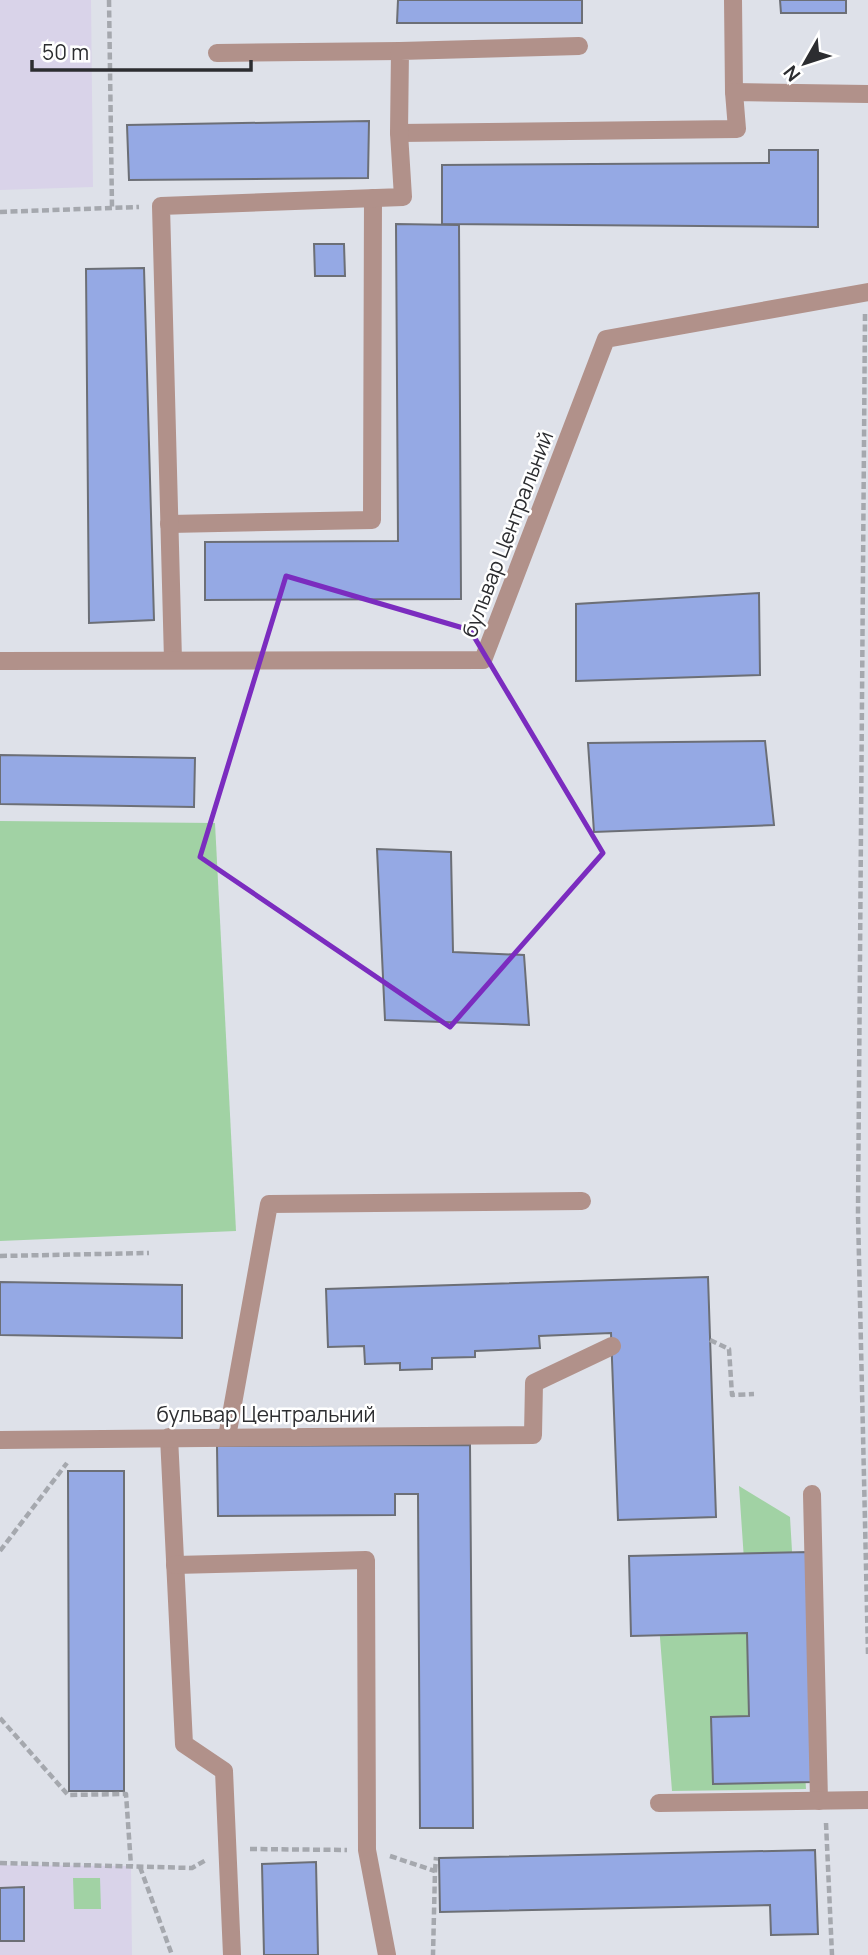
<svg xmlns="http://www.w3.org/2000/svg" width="868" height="1955" viewBox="0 0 868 1955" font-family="Manrope,sans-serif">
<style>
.education{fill:#d9d3e9}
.green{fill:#a1d2a4}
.building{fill:#95a9e4;stroke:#6c6f76;stroke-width:2}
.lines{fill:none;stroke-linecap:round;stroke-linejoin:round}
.path{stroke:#a5a8ae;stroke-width:4.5;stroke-dasharray:7 3.5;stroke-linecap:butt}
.minor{stroke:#b1918a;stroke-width:18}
.marked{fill:none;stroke:#7b2cbf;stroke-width:5;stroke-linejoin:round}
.labels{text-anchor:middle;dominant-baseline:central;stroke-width:5;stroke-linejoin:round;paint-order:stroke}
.street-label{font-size:21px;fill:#2c2d30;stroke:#fff}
</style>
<rect width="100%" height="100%" fill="#dee1e9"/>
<!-- education -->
<g class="education">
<polygon points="0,0 91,0 93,187 0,190"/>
<polygon points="0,1865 131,1866 132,1955 0,1955"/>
</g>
<!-- green -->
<g class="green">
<polygon points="0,821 215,823 236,1231 0,1241"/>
<polygon points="739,1486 790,1517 806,1789 672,1791 659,1625 748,1619"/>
<polygon points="73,1878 100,1878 101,1909 74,1909"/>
</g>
<!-- building -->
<g class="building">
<polygon points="398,0 582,0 582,23 397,23"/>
<polygon points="780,0 846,0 846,13 781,13"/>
<polygon points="369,121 368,178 129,180 127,125"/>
<polygon points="769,150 818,150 818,227 442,224 442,165 769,163"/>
<polygon points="396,224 459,225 461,599 205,600 205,542 398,541"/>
<polygon points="314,244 344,244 345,276 315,276"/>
<polygon points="144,268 154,620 89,623 86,269"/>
<polygon points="759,593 760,675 576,681 576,604"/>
<polygon points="765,741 774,825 594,832 588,743"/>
<polygon points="0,755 195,758 194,807 0,804"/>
<polygon points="377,849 451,852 453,952 524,955 529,1025 385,1020"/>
<polygon points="708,1277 716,1517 618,1520 611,1333 539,1336 540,1348 475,1351 475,1357 432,1358 432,1369 400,1370 400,1363 365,1364 364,1346 328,1347 326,1289"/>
<polygon points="0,1282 182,1285 182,1338 0,1335"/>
<polygon points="470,1445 473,1828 420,1828 418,1494 395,1494 395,1515 218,1516 217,1446"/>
<polygon points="68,1471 124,1471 124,1791 69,1791"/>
<polygon points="808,1552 813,1782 713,1784 711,1717 749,1716 747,1633 631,1636 629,1556"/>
<polygon points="815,1850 818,1934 771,1935 770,1905 440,1912 439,1858"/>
<polygon points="316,1862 318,1955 264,1955 262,1864"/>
<polygon points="24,1887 24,1941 0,1941 0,1888"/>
</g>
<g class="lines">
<!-- path -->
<g class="path">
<polyline points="109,0 112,207"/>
<polyline points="0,212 139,207"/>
<polyline points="865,314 858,1214 868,1654"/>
<polyline points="0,1256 149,1253"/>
<polyline points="710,1340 729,1349 732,1395 754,1394"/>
<polyline points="0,1551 67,1463"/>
<polyline points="0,1718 68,1795 126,1794 131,1866"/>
<polyline points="826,1823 832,1955"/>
<polyline points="250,1849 347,1850"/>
<polyline points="390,1856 435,1871 433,1955"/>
<polyline points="0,1863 192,1868 206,1860"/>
<polyline points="140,1867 172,1955"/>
<polyline points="435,1871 436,1857"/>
</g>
<!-- minor -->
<g class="minor">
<polyline points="733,0 734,92"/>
<polyline points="217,53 400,51"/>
<polyline points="399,133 737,129 734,92 868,94"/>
<polyline points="169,524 372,520 373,198"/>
<polyline points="173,660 161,206 403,197 399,133 400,51 579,46"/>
<polyline points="0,661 483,660 606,339 868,292"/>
<polyline points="169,1437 184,1744 224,1771 232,1955"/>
<polyline points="227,1437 269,1204 582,1201"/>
<polyline points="0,1440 533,1435 534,1383 612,1346"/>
<polyline points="812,1494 819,1801"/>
<polyline points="175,1565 366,1560 367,1850 387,1955"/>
<polyline points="659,1803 868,1800"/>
</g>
</g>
<!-- marked area -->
<path class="marked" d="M 286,576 L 470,630 L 603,853 L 450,1027 L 200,857 Z"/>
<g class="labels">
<!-- street labels -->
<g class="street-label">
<text transform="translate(507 534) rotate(-69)">бульвар Центральний</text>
<text x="266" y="1414">бульвар Центральний</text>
</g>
</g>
<!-- north arrow -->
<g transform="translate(805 63) rotate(231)" stroke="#ffffff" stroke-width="5" paint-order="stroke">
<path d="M0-5L12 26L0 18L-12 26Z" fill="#2c2d30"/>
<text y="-10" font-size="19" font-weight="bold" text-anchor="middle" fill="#2c2d30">N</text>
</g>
<!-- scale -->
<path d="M32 60v10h219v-10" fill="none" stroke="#2c2d30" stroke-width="3.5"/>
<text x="42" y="60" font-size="21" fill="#2c2d30" stroke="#ffffff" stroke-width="5" paint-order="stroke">50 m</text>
</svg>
